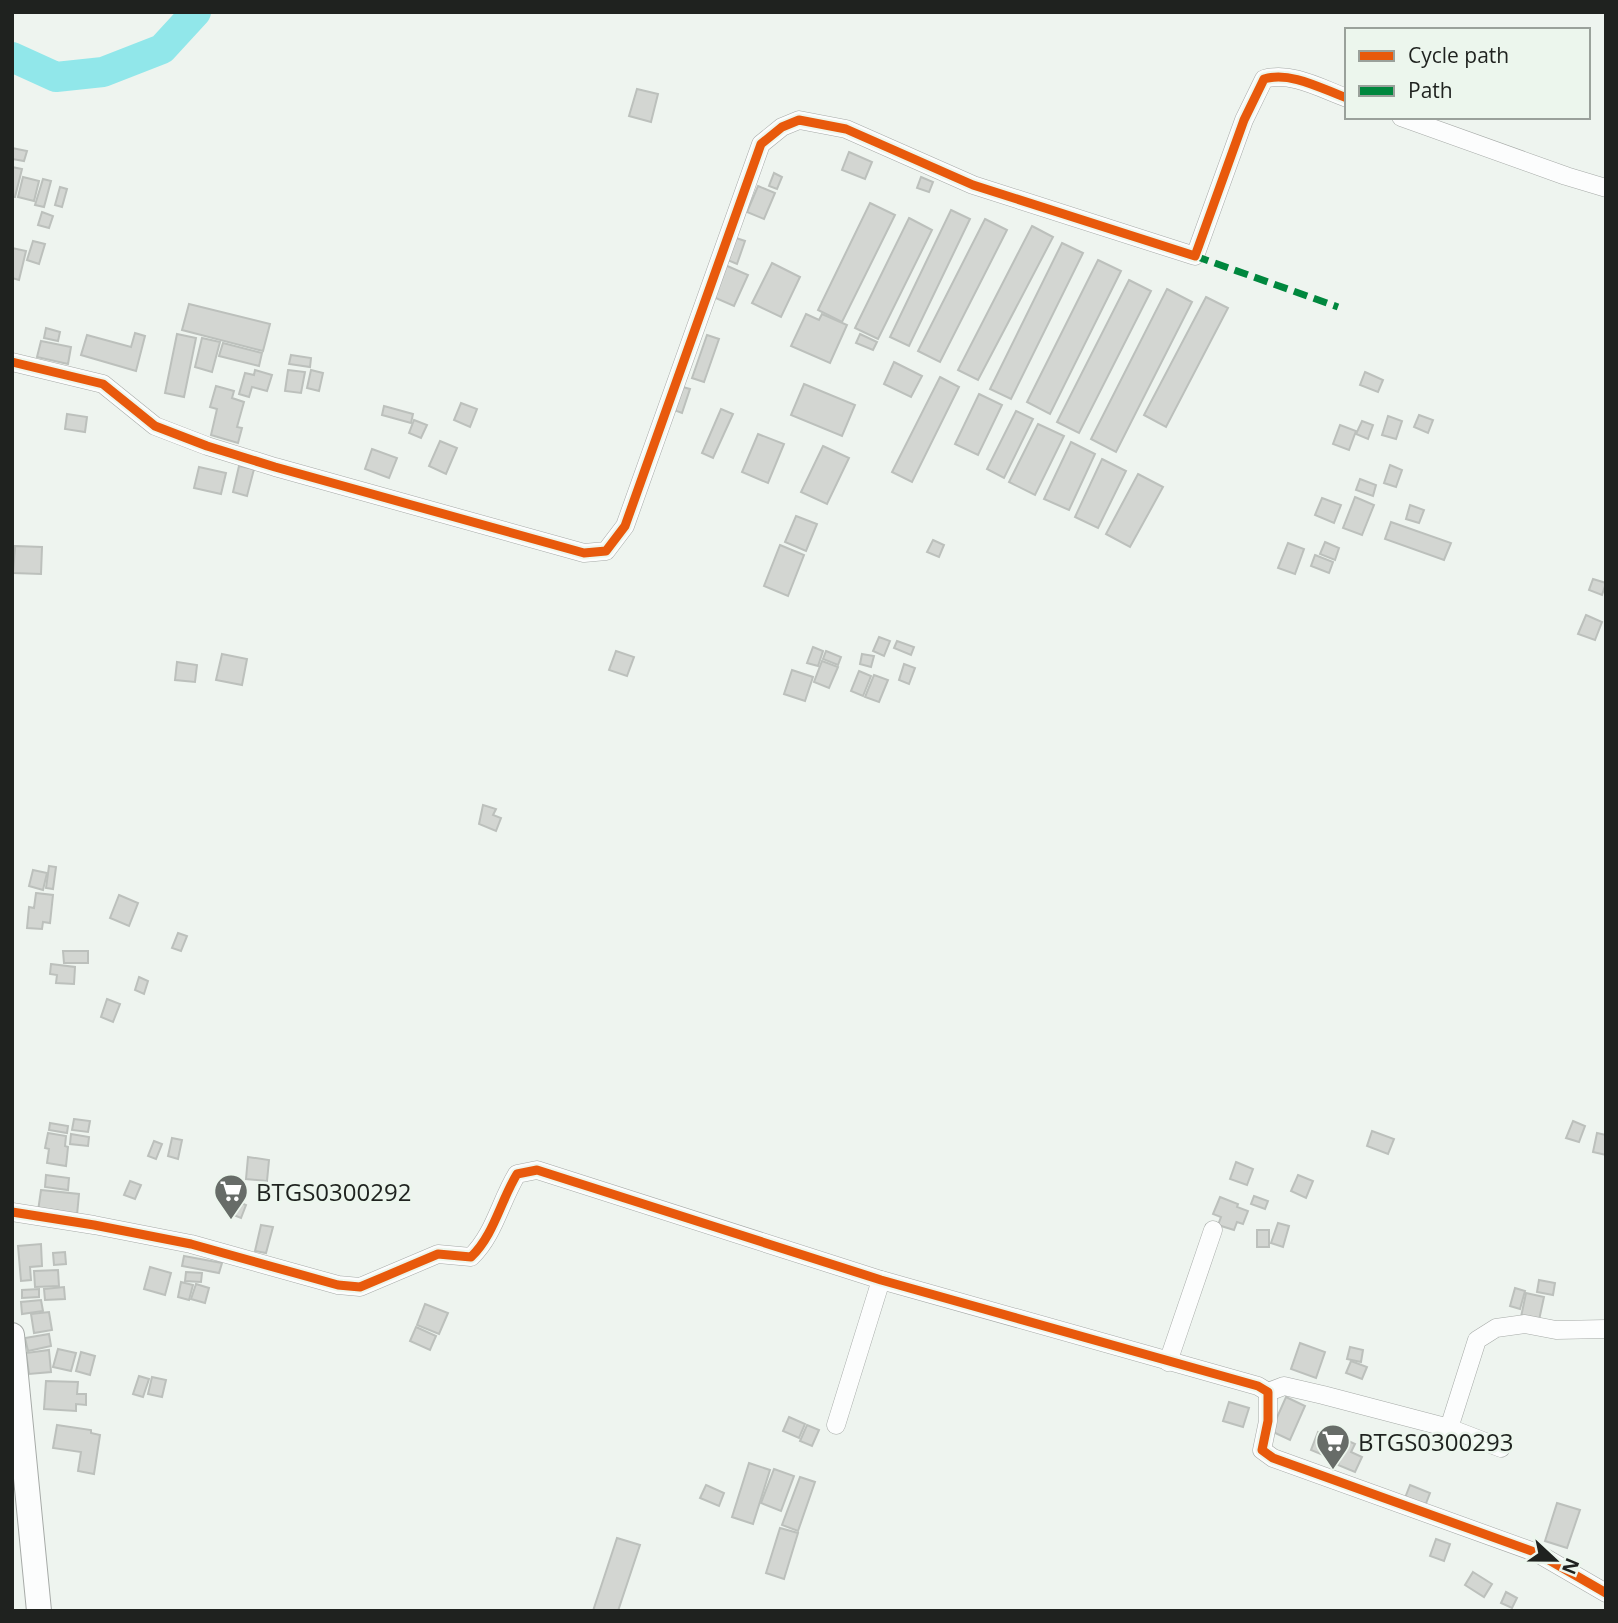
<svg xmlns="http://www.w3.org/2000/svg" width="1618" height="1623" viewBox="0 0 1618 1623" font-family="'Open Sans',sans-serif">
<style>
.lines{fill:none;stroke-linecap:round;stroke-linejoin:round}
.river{stroke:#91e7ea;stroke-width:30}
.building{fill:#d3d6d2;stroke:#bcc0bc;stroke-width:2}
.minor-casing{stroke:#a6aaa7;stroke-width:19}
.secondary-casing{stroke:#a6aaa7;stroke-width:26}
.minor{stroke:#fcfdfd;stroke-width:18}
.secondary{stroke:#fcfdfd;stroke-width:24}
.quiet{stroke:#00873e;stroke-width:7;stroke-dasharray:14 7;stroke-linecap:butt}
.cycleway-casing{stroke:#ecf6ed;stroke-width:13}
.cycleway{stroke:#e8590c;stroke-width:9}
.labels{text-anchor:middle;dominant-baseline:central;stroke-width:5;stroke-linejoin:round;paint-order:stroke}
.poi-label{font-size:24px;fill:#1f221f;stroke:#ecf6ed;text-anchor:start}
</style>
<rect width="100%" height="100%" fill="#eef4ef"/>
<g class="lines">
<!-- river -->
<polyline class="river" points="12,57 56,77 103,72 162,49 196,12"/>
</g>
<!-- building -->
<g class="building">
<polygon points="637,89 658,94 651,122 629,116"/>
<polygon points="12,148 27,151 24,161 12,159"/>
<polygon points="849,152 872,162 865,179 842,170"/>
<polygon points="12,167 22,169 15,197 12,197"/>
<polygon points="774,173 782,177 777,189 769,186"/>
<polygon points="23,177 39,181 34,201 18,197"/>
<polygon points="921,177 933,182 929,192 917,188"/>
<polygon points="43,179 51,181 44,207 35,205"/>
<polygon points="758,186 775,193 764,219 747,212"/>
<polygon points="60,187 67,189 62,207 55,205"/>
<polygon points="870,203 895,215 842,322 818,310"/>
<polygon points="951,210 970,219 909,346 890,337"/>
<polygon points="42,212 53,216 49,228 38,225"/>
<polygon points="909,218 932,230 878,339 855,328"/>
<polygon points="985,219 1007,230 940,362 918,351"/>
<polygon points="1032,226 1053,237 978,380 958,370"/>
<polygon points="733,237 745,241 737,264 725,259"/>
<polygon points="33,241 45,244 39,264 27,260"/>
<polygon points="1062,243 1083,253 1011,399 990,389"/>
<polygon points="12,248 26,251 19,280 12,278"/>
<polygon points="1098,260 1121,271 1050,414 1027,402"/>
<polygon points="772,263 800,277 781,317 752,303"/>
<polygon points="725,265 748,275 734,306 711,296"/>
<polygon points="1129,280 1151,291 1079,433 1057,422"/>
<polygon points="1167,289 1192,302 1116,452 1091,439"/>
<polygon points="1206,297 1228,308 1166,427 1144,415"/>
<polygon points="189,304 270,324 263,351 182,330"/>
<polygon points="806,314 819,320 822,314 847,325 830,363 791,346"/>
<polygon points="46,328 60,332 58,341 44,338"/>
<polygon points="135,333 145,336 136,371 81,355 87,335 131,347"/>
<polygon points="177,334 196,338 184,397 165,393"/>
<polygon points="860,334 877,342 873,350 856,343"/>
<polygon points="707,335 719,339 704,382 692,378"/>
<polygon points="202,338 220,342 212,372 195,367"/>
<polygon points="41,341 71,347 68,364 37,357"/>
<polygon points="223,343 262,353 259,366 219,356"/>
<polygon points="291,355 311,358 310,367 289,364"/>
<polygon points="894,362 922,376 911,397 884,384"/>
<polygon points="255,370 272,375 267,391 252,387 249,397 239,394 245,373 254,375"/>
<polygon points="288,370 305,372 301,393 285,391"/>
<polygon points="311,370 323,373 319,391 307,388"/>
<polygon points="1365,372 1383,380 1378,392 1360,385"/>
<polygon points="940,377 959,387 912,482 892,472"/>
<polygon points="804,384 855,405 842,436 791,415"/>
<polygon points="216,386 234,391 232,398 244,402 237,427 242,428 238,443 211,435 217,409 210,407"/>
<polygon points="679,386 690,389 682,413 671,409"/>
<polygon points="979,394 1002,405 978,455 955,444"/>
<polygon points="461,403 477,409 470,427 454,420"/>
<polygon points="384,406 413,414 411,423 382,415"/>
<polygon points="721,409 733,414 713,458 702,453"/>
<polygon points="1016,411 1033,419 1004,478 987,469"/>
<polygon points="67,414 87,417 85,432 65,429"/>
<polygon points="1419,415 1433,420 1428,433 1414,427"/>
<polygon points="1388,416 1402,421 1396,439 1382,435"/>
<polygon points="414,420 427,425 421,438 409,433"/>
<polygon points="1362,421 1373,425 1368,439 1356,434"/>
<polygon points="1038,424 1064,436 1035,495 1009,482"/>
<polygon points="1340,425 1356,431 1349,450 1333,444"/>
<polygon points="758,434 784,444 768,483 742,472"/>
<polygon points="440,441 457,448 446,474 429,466"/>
<polygon points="1071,442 1095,454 1069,510 1044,499"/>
<polygon points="823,446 849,458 827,504 801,492"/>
<polygon points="372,449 397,458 389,478 365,469"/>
<polygon points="1102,459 1126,471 1098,528 1075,517"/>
<polygon points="1390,465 1402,470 1396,487 1384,483"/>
<polygon points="239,466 254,469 247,496 233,492"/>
<polygon points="199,467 226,473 221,494 194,488"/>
<polygon points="1138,474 1163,487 1130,547 1106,534"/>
<polygon points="1360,479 1376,485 1373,496 1356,490"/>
<polygon points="1355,497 1374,505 1362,535 1343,528"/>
<polygon points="1322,498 1341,505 1334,523 1315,515"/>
<polygon points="1410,505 1424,510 1419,523 1406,519"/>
<polygon points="796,516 817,524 806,551 785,542"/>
<polygon points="1391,522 1451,543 1444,560 1385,539"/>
<polygon points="933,540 944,545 939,557 927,552"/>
<polygon points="1325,542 1339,548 1335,560 1320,554"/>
<polygon points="1288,543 1304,549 1295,574 1278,568"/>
<polygon points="780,545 804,555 788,596 764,586"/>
<polygon points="15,546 42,547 41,574 13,573"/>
<polygon points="1315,555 1333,562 1329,573 1311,566"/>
<polygon points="1593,579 1606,583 1602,595 1589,590"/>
<polygon points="1586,615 1602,622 1595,640 1578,634"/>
<polygon points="879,637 890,641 884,656 873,651"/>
<polygon points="897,641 914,647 911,655 894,648"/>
<polygon points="813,647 823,651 818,666 807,663"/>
<polygon points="616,651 634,657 627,676 609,670"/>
<polygon points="826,651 841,657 838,665 823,659"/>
<polygon points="222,654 247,659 242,685 216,680"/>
<polygon points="862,654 874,656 871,667 860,664"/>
<polygon points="822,661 838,667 829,688 814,682"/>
<polygon points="177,662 197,665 195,682 175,680"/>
<polygon points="904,664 915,668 909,684 899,680"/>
<polygon points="792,670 813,677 805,701 784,694"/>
<polygon points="859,671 871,676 863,696 851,691"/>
<polygon points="874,675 888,680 879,702 865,697"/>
<polygon points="483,805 496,809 493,815 501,818 496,831 479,824"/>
<polygon points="49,866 56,867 53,889 46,888"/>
<polygon points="33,870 47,873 43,890 29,886"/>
<polygon points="36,893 53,895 50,923 43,922 42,929 27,928 29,907 34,908"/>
<polygon points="119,895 138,903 129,926 110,918"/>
<polygon points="178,933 187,936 181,951 172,948"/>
<polygon points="63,951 88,951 88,963 64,963"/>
<polygon points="51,964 75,967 74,984 56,983 57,975 50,974"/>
<polygon points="139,977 148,981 144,994 135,990"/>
<polygon points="107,999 120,1004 113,1022 101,1017"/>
<polygon points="74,1119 90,1121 88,1132 72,1130"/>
<polygon points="1573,1121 1585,1126 1579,1142 1566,1138"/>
<polygon points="50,1123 68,1126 67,1133 49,1130"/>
<polygon points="1372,1131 1394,1139 1388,1154 1367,1146"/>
<polygon points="48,1133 66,1136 65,1146 68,1147 66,1166 47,1163 49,1149 45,1148"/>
<polygon points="1597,1133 1606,1135 1606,1155 1593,1152"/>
<polygon points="71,1134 89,1137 88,1146 70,1144"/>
<polygon points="172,1138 182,1140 178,1159 168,1156"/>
<polygon points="154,1141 162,1144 156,1159 148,1156"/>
<polygon points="248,1157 269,1160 267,1181 246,1179"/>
<polygon points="1236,1162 1253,1169 1247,1185 1230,1179"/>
<polygon points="46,1175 69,1178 68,1190 45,1187"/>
<polygon points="1298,1175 1313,1181 1306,1198 1291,1191"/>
<polygon points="130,1181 141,1185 135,1199 124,1195"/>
<polygon points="41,1190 79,1194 77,1215 38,1211"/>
<polygon points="1254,1196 1268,1201 1265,1209 1251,1204"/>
<polygon points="1220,1197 1238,1204 1237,1207 1248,1211 1243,1224 1237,1222 1234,1230 1218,1225 1221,1217 1213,1214"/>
<polygon points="236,1201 246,1205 241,1218 231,1214"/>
<polygon points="1278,1223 1289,1226 1283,1247 1271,1243"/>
<polygon points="261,1225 273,1227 266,1253 255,1251"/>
<rect x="1257" y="1230" width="12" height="17"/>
<polygon points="41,1244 42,1266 30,1267 31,1280 21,1281 18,1246"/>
<polygon points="65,1252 66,1264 54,1265 53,1253"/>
<polygon points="184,1256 222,1263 219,1273 182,1266"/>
<polygon points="150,1267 171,1273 165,1295 144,1289"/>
<polygon points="58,1270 59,1286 35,1287 34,1271"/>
<polygon points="186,1272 202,1273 201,1282 185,1281"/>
<polygon points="1539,1280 1555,1283 1553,1295 1537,1292"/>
<polygon points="181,1282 193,1285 189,1300 178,1297"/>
<polygon points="196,1284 209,1288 205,1303 191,1299"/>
<polygon points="64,1287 65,1299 45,1300 44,1289"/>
<polygon points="1515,1288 1525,1291 1520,1309 1510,1306"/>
<polygon points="39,1289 39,1297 22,1298 22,1290"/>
<polygon points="1526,1293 1544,1297 1539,1320 1521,1317"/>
<polygon points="41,1300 43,1311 22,1314 21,1302"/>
<polygon points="425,1304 448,1313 439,1334 417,1325"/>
<polygon points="49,1312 52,1330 34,1333 31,1314"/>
<polygon points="416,1327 436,1336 430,1350 410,1341"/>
<polygon points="49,1334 51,1346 28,1351 25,1338"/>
<polygon points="1300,1343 1325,1352 1316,1378 1291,1369"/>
<polygon points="1350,1347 1363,1350 1361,1362 1347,1359"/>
<polygon points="58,1349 76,1353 71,1371 53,1367"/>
<polygon points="49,1350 51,1372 29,1374 26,1353"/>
<polygon points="81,1352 95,1356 90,1375 76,1371"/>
<polygon points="1351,1361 1367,1367 1362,1379 1346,1373"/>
<polygon points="139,1376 149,1379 143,1397 133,1394"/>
<polygon points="152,1377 166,1380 162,1397 148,1394"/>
<polygon points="46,1381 78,1382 77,1394 86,1394 86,1405 76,1404 76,1411 44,1409"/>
<polygon points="1286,1397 1305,1406 1290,1440 1271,1431"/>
<polygon points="1229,1402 1249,1408 1243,1427 1223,1421"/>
<polygon points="789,1417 805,1424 799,1438 783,1431"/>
<polygon points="57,1425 91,1430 91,1433 100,1435 94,1474 78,1471 81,1452 53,1448"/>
<polygon points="807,1425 819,1430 812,1446 800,1441"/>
<polygon points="1318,1432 1330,1437 1323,1455 1311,1450"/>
<polygon points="1344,1439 1355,1444 1351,1452 1362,1457 1355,1472 1338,1465 1342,1454 1338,1452"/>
<polygon points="749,1463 770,1470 753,1524 732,1517"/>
<polygon points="774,1469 794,1476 781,1511 761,1503"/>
<polygon points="800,1477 815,1482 798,1531 782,1525"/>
<polygon points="706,1485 724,1493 719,1506 700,1498"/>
<polygon points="1410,1485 1430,1493 1425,1506 1405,1498"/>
<polygon points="1557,1503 1580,1510 1567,1548 1545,1541"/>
<polygon points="780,1528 798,1533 784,1579 766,1573"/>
<polygon points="617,1538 640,1545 618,1611 593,1611"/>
<polygon points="1436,1539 1450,1544 1444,1561 1430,1556"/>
<polygon points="1473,1572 1492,1584 1484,1597 1465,1585"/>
<polygon points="1506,1592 1517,1598 1512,1608 1501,1603"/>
</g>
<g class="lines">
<!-- minor casing -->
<g class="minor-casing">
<g id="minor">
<polyline points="1401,117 1566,176 1606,188"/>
<path d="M 12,362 L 103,384 L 155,426 L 207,446 L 275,467 L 584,553 L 606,551 L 625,526 L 761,144 L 782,127 L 799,120 L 846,129 L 973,185 L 1195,256 L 1244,120 L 1264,79 C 1291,71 1322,89 1347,98"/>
<path d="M 12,1212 L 94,1225 L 191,1244 L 338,1285 L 360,1287 L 438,1254 L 471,1257 C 494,1235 500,1202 517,1174 L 537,1170 L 881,1280 L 1258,1386 L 1268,1392 L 1268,1421 L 1262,1450 L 1273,1458 L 1537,1553 L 1606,1593"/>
<polyline points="1168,1362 1213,1230"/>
<polyline points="1268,1392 1284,1386 1323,1395 1449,1428 1501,1448"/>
<polyline points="836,1425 881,1280"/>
<polyline points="1449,1428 1477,1340 1496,1328 1525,1324 1556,1330 1606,1329"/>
</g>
</g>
<!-- secondary casing -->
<g class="secondary-casing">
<polyline id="secondary" points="12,1335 39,1611"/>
</g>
<!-- minor -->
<use href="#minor" class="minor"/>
<!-- secondary -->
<use href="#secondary" class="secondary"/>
<!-- quiet -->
<polyline class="quiet" points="1195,256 1338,307"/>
<!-- cycleway casing -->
<g class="cycleway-casing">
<g id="cycleway">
<path d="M 12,362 L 103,384 L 155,426 L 207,446 L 275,467 L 584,553 L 606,551 L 625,526 L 761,144 L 782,127 L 799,120 L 846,129 L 973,185 L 1195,256 L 1244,120 L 1264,79 C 1291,71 1322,89 1347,98"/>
<path d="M 12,1212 L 94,1225 L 191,1244 L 338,1285 L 360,1287 L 438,1254 L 471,1257 C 494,1235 500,1202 517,1174 L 537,1170 L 881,1280 L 1258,1386 L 1268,1392 L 1268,1421 L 1262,1450 L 1273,1458 L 1537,1553 L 1606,1593"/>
</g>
</g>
<!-- cycleway -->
<use href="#cycleway" class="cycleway"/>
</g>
<!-- icons -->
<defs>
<g id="supermarket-pin" transform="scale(1.75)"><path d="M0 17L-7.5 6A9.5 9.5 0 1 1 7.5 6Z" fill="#676c68" stroke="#ecf6ed"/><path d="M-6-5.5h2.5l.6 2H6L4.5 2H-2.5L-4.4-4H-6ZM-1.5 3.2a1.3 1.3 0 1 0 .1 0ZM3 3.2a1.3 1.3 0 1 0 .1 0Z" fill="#fff"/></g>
</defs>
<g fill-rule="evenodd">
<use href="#supermarket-pin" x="231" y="1191"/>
<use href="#supermarket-pin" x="1333" y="1441"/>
</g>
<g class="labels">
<!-- poi labels -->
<g class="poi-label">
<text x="256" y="1191">BTGS0300292</text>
<text x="1358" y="1441">BTGS0300293</text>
</g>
</g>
<!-- border -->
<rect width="1618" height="1623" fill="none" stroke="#1f221f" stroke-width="28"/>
<!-- legend -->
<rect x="1345" y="28" width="245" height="91" fill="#ecf6ed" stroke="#9aa19b" stroke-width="2"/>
<rect x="1359" y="51" width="35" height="10" fill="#e8590c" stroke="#9aa19b" stroke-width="2"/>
<text x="1408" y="63" font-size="21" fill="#1f221f">Cycle path</text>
<rect x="1359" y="86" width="35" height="10" fill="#00873e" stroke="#9aa19b" stroke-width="2"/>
<text x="1408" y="98" font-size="21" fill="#1f221f">Path</text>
<!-- north arrow -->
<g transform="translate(1555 1560) rotate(112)" stroke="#ecf6ed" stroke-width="5" paint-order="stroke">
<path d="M0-5L12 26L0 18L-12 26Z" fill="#1f221f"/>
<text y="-10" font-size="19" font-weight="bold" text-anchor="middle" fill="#1f221f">N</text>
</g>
</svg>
